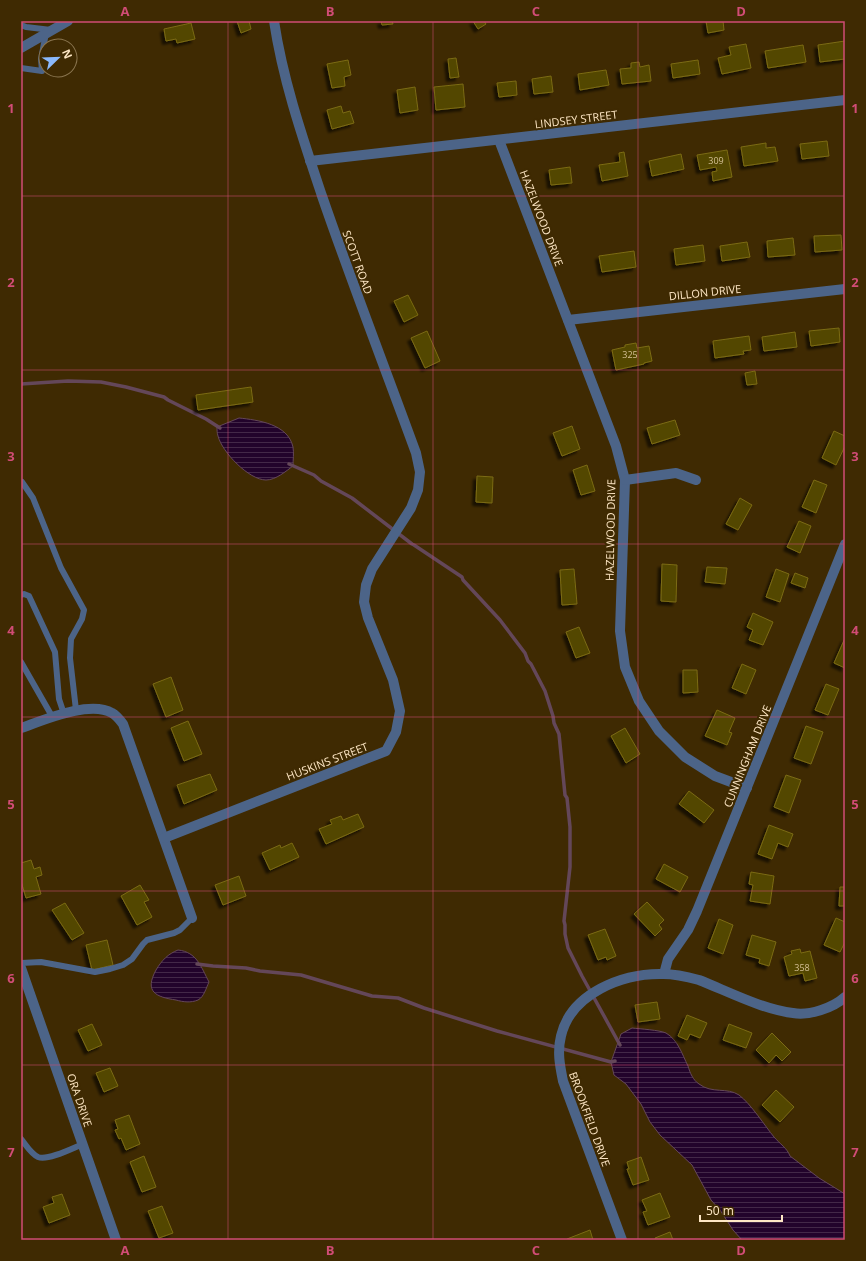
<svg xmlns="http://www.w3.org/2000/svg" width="866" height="1261" viewBox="0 0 866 1261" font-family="'Open Sans',sans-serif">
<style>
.water{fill:url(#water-rules);stroke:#644759}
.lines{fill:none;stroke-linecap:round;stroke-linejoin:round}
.stream{stroke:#644759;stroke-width:3.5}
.building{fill:#534601;stroke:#7b6b14;filter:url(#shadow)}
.service{stroke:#4c6488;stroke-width:6}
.minor{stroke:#4c6488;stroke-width:10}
.tertiary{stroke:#4c6488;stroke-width:10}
.grid{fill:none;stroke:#d14c76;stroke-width:1;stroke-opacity:0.55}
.labels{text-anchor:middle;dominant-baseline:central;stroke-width:4;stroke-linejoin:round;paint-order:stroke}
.number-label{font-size:9px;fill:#d3bf94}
.street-label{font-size:11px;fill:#fee7c5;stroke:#3f2a02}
.neatline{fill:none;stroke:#d14c76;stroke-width:1.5}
.grid-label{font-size:13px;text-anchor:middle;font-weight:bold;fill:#d14c76}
</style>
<defs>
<pattern id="water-rules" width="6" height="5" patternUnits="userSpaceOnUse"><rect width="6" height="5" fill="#22032b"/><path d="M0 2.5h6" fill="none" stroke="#432848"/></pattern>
<filter id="shadow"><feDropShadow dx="-3.5" dy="3.5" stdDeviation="1" flood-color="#0009"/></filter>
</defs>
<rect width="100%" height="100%" fill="#3f2a02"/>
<!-- water -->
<g class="water">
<path d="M 239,418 C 258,420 288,424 293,447 C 294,453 293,460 293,466 C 286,471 276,480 266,480 C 249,480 222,452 218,436 C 217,433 217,430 217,427 Z"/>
<path d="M 178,950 C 197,952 201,967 209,982 C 206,988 204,997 198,1000 C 191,1003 183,1002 176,1000 C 156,997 144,992 156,970 C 162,960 168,954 178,950 Z"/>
<path d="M 632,1028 C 641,1029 659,1030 666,1033 C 678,1040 682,1054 688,1066 C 690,1073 693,1080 699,1084 C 712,1094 727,1087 739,1095 C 751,1104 765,1126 774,1137 C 780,1144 787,1148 790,1156 L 819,1178 L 845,1194 L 845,1240 L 742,1240 L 733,1230 L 720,1210 L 711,1200 L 692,1165 L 660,1135 L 650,1122 L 641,1104 L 626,1084 L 614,1075 L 611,1062 L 621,1034 Z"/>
</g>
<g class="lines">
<!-- stream -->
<g class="stream">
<polyline points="21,384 68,381 101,382 126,387 164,397 168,400 206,419 220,428"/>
<polyline points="289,464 314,475 321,481 352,498 412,544 414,545 462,577 463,580 500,620 525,653 528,661 531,664 545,691 553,716 554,723 559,734 565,795 567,798 570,827 570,867 564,921 565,925 565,934 568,948 582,976 620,1045"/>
<polyline points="197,964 213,966 246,968 260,971 301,975 372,996 398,998 424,1008 497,1031 611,1062 615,1061"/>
</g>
</g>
<!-- building -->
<g class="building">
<polygon points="237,21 249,21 251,29 241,33"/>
<polygon points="381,21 392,21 393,24 382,25"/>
<polygon points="473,21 484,21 486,24 478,29"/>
<polygon points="706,21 723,21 724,30 708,33"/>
<polygon points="191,23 195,39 177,43 176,39 166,41 164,29"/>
<polygon points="845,41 845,59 820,62 818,45"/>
<polygon points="746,44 751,68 722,74 718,58 731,55 729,47"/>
<polygon points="803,45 806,62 768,68 765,51"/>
<polygon points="456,58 459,77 450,78 448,59"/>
<polygon points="348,60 351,75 344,77 345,86 332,88 327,64"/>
<polygon points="698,60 700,74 673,78 671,64"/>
<polygon points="639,62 640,67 649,65 651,81 622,84 620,69 631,68 631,63"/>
<polygon points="606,70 609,85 580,90 578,74"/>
<polygon points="551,76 553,92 534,94 532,79"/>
<polygon points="516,81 517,95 499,97 497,83"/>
<polygon points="463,84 465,107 436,110 434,87"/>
<polygon points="415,87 418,110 400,113 397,90"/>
<polygon points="341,106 343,113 350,111 354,123 332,129 327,110"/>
<polygon points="827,141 829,156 802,159 800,144"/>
<polygon points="766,143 766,148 775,147 778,161 744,166 741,147"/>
<polygon points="727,150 732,177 713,181 712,172 717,171 716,167 700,170 697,155"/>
<polygon points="624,152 628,176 602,181 599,165 620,162 619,153"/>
<polygon points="681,154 684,169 652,176 649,161"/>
<polygon points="570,167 572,183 551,185 549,170"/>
<polygon points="841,235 842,250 815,252 814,236"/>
<polygon points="793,238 795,255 768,257 767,241"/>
<polygon points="747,242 750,257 722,261 720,246"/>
<polygon points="703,245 705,261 676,265 674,249"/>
<polygon points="634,251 636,267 602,272 599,256"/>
<polygon points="408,295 418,315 404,322 394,301"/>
<polygon points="839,328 840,342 811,346 809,331"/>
<polygon points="427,331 440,361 425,368 411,338"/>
<polygon points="795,332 797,347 764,351 762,337"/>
<polygon points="749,336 751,350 743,351 744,354 715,358 713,341"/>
<polygon points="636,343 637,348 649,346 652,361 644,363 644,364 616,370 612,350 625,347 625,345"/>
<polygon points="755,371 757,384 747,385 745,373"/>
<polygon points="251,387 253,402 198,410 196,395"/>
<polygon points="675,420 680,435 652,444 647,428"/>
<polygon points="572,426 580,449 562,456 553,433"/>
<polygon points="834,431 845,436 845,446 836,465 822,458"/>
<polygon points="587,465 595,491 581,495 573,470"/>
<polygon points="477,476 493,477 492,503 476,502"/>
<polygon points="814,480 827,485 816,513 802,507"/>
<polygon points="740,498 752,505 738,530 726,524"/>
<polygon points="799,521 811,526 800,553 787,547"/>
<polygon points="662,564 677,565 676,602 661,601"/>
<polygon points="707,567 727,568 725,584 705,582"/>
<polygon points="574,569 577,604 562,605 560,570"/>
<polygon points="776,569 789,574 780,602 766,597"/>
<polygon points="795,573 808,578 805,588 791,583"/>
<polygon points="753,613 773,622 763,645 749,640 753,630 747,627"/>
<polygon points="579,627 590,653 576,658 566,632"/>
<polygon points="845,638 845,668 834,663"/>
<polygon points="742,664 756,670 746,694 732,688"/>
<polygon points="683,670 697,670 698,692 683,693"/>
<polygon points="171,677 183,710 166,717 153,684"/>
<polygon points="826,684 839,689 828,715 815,710"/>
<polygon points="717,710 735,718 729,732 732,733 727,745 705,736"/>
<polygon points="188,721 202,754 184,761 171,728"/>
<polygon points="806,726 823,732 811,764 794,758"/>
<polygon points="625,728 640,754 626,763 611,736"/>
<polygon points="210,774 217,790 184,804 177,785"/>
<polygon points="786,775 801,780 789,813 774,807"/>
<polygon points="689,791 714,810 704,823 679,804"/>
<polygon points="358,814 364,827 326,844 319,829 332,824 330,820 341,816 343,820"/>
<polygon points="769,825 793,834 788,847 778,843 772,859 758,854"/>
<polygon points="292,843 299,857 270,870 262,853 280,845 281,848"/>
<polygon points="31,860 34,869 40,867 42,875 36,877 41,894 26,898 21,881 21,863"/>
<polygon points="664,864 688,877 680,892 656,879"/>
<polygon points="751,872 774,876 770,904 750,901 753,885 749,884"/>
<polygon points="239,876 246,896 223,905 215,885"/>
<polygon points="140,885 149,900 144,902 152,917 137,925 121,896"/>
<polygon points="840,887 845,887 845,906 839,906"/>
<polygon points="647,902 664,920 659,925 662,929 655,936 634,914"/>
<polygon points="65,903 84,933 72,940 52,910"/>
<polygon points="836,918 845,922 845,942 840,952 824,945"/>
<polygon points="719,919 733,925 723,954 708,948"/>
<polygon points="605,929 616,956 607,960 606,957 598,960 588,935"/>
<polygon points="752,935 776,942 769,966 759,963 760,959 746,955"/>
<polygon points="107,940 113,965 92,970 86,945"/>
<polygon points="800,949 801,953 810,951 817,978 805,981 803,973 789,976 784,957 792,954 791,951"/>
<polygon points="657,1002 660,1019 638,1022 635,1005"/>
<polygon points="687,1015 707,1023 700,1038 690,1034 687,1040 678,1036"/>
<polygon points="92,1024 102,1045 88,1051 78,1030"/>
<polygon points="729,1024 752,1033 746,1048 723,1040"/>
<polygon points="772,1033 791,1052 782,1061 776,1055 769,1063 756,1050"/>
<polygon points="110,1068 118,1086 104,1092 96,1073"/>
<polygon points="776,1090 794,1107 780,1122 762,1105"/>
<polygon points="129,1115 140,1144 126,1150 121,1138 119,1139 115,1130 118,1129 115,1120"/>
<polygon points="144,1156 156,1187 142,1192 130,1162"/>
<polygon points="641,1157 649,1180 633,1185 627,1169 629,1169 627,1162"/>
<polygon points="660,1193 670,1217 648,1225 643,1212 647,1211 642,1200"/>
<polygon points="62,1194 70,1215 49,1223 43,1207 54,1203 52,1197"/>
<polygon points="162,1206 173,1233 159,1238 148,1211"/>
<polygon points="590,1230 593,1240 567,1240 567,1239"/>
<polygon points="670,1232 673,1240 656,1240 655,1238"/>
</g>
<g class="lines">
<!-- service -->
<g class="service">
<polyline points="21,25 26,27 51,30"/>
<polyline points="21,68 42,71 41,59 46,33"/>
<polyline points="22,482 33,498 61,568 84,610 82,619 71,639 70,658 76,710"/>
<polyline points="21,595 24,594 29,596 55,652 59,699 64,714"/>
<polyline points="21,662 53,718"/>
<polyline points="21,963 41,962 95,972 110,969 123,965 132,959 143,944 147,940 174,933 180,930 192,918"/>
<path d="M 21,1139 C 26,1145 31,1154 38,1157 C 48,1161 73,1148 83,1144"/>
</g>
<!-- minor -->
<g class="minor">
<polyline points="499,140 616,446 625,480 620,631 625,667 639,701 659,731 685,757 715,776 747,788"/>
<polyline points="310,161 845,100"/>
<polyline points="568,320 845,289"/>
<polyline points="625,480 676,473 696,480"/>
<path d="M 21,728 C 44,720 90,700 112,713 C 116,715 120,720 123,724 L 192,918"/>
<path d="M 164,838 L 386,751 L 396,732 L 400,711 L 393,680 L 368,618 L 364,602 L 366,585 L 372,569 L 411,508 L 418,490 L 420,472 L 416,453 C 385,368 352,283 322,196 C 303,139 283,81 274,21"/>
<polyline points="21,968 116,1240"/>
<polyline points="664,974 668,959 688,930 697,911 845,544"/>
<path d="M 622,1240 L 563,1081 C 560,1066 557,1052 561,1036 C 571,993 623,973 663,974 C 675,974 688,977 699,980 C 727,991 764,1010 793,1013 C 809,1016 833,1008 845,997"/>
</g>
<!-- tertiary -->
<polyline class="tertiary" points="21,48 68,21"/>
</g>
<!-- grid -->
<path class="grid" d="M 228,21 L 228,1240M 433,21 L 433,1240M 638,21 L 638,1240M 21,196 L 845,196M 21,370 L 845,370M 21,544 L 845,544M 21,717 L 845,717M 21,891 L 845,891M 21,1065 L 845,1065"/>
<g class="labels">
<!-- number labels -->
<g class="number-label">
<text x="716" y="160">309</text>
<text x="630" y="354">325</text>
<text x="802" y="967">358</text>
</g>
<!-- street labels -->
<g class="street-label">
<text transform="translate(576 119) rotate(-7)">LINDSEY STREET</text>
<text transform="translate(542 218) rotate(69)">HAZELWOOD DRIVE</text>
<text transform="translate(358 262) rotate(70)">SCOTT ROAD</text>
<text transform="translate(705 292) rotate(-6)">DILLON DRIVE</text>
<text transform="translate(610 530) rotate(-89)">HAZELWOOD DRIVE</text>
<text transform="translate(747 756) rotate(-68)">CUNNINGHAM DRIVE</text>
<text transform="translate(327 761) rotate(-21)">HUSKINS STREET</text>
<text transform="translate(80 1100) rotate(71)">ORA DRIVE</text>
<text transform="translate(590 1119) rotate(70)">BROOKFIELD DRIVE</text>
</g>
</g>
<!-- border -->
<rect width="866" height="1261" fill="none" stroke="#3f2a02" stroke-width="44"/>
<!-- north arrow -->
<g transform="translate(58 58) rotate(67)"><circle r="19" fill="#3f2a02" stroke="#8b7650"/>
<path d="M0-3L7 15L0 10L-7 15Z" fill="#8bb9fc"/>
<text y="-6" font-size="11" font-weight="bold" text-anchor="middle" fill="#fee7c5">N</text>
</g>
<!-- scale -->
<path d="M700 1215v6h82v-6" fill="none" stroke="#fee7c5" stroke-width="2"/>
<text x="706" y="1215" font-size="12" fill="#fee7c5" stroke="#3f2a02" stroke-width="3" paint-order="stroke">50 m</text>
<rect x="22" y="22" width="822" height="1217" class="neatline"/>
<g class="grid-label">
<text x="125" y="16">A</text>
<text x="330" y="16">B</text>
<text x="536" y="16">C</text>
<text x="741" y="16">D</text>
<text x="11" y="113">1</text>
<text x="855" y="113">1</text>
<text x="11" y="287">2</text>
<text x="855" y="287">2</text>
<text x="11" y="461">3</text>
<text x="855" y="461">3</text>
<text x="11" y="635">4</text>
<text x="855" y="635">4</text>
<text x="11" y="809">5</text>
<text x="855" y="809">5</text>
<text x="11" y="983">6</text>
<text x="855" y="983">6</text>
<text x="11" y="1157">7</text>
<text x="855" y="1157">7</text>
<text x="125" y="1255">A</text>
<text x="330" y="1255">B</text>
<text x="536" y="1255">C</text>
<text x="741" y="1255">D</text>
</g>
</svg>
